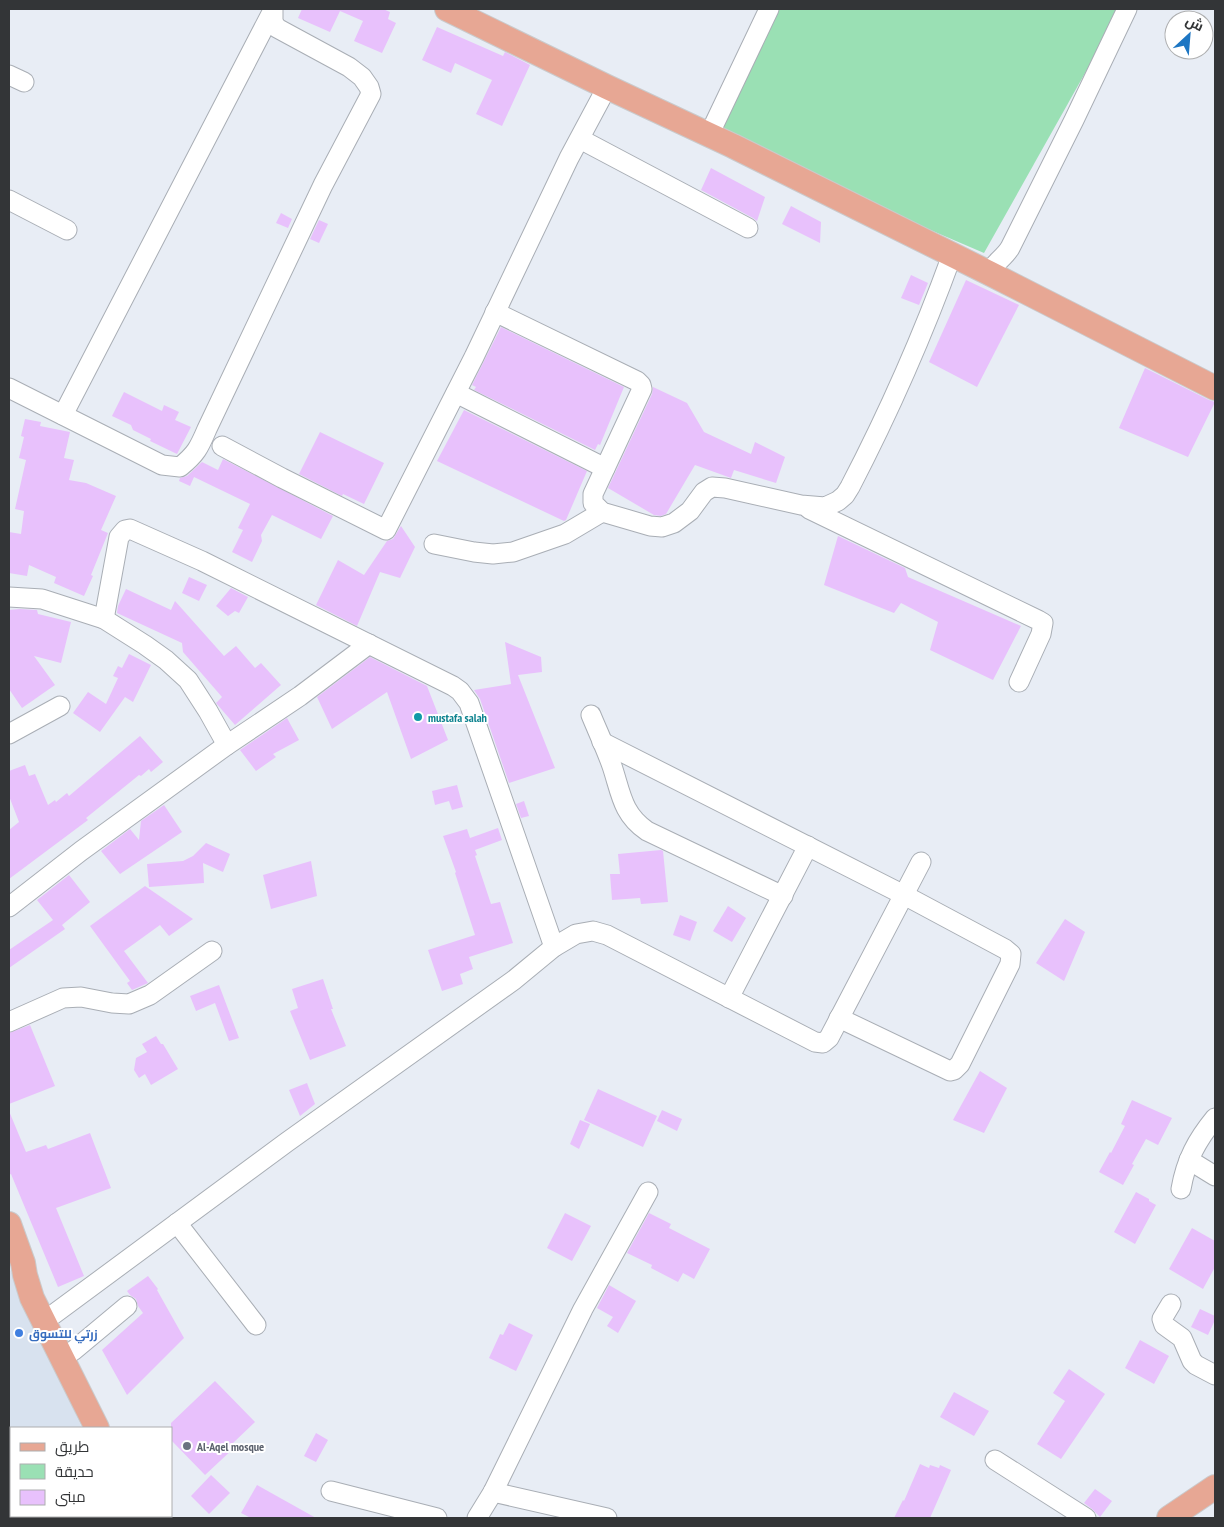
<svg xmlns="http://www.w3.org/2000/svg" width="1224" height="1527" viewBox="0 0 1224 1527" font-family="'PT Sans Narrow',Cairo,sans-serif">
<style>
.built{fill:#d8e2ef}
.green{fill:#9ae0b4}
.building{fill:#e8c1fc}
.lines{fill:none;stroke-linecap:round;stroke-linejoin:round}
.minor-casing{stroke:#a9aeb5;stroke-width:21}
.major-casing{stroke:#cacacb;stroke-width:26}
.minor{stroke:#fff;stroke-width:19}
.major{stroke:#e7a794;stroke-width:24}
.culture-dot{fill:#0f9aa8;stroke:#fff;stroke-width:2}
.shop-dot{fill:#3f7fe0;stroke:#fff;stroke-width:2}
.worship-dot{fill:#6b7280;stroke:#fff;stroke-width:2}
.labels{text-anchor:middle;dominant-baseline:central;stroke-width:4;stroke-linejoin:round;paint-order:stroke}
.culture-label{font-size:12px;font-weight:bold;fill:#0d838f;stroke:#fff;text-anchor:start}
.shop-label{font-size:12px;font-weight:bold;fill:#366cbe;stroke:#fff;text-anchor:start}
.worship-label{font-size:12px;font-weight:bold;fill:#5b616d;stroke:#fff;text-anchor:start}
</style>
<rect width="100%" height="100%" fill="#e8edf5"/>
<!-- built -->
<polygon class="built" points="9,1267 82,1428 11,1428 11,1516 121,1516 123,1518 9,1518"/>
<!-- green -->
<polygon class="green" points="769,9 1121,9 984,253 709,135"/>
<!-- building -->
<g class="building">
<polygon points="302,9 383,9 390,12 388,19 396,23 382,53 354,41 363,21 340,11 330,32 298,18"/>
<polygon points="437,27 503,56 505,52 530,65 502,126 476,114 492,80 455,63 451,73 422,60"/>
<polygon points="711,168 765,197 757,221 753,218 701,190"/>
<polygon points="791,206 821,222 820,243 782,224"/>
<polygon points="281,213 292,219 288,228 276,223"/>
<polygon points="319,220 328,224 319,243 310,239"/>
<polygon points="911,275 928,283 919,305 901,298"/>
<polygon points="966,280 1019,305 977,387 929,362"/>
<polygon points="501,327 624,387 600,445 598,444 595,450 474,390 476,387 472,385"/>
<polygon points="1145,368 1209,400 1215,402 1188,457 1119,428"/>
<polygon points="653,387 687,403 704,432 751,454 755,442 785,457 776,483 734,470 731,478 695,465 666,514 661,516 654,515 608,488 652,394"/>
<polygon points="124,392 162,411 164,405 179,412 175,420 191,427 177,454 150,441 151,439 133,430 131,425 112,416"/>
<polygon points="464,410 587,471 566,520 564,521 437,461"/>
<polygon points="25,419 41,422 40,426 70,432 64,458 74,460 69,480 86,483 116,496 101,530 108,533 91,575 93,576 84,596 54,583 56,577 29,565 27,576 9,573 9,532 21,534 24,511 15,509 26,460 19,458 24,437 21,436"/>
<polygon points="320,432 384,463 364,504 343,494 342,496 299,474"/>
<polygon points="223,459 333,516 321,539 272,515 261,535 262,541 252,562 232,552 243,530 238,528 250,504 194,477 190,486 179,481 180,478 187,476 202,462 218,470"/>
<polygon points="401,526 415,547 400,578 380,572 357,626 316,605 338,560 364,575 387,541 393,539"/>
<polygon points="838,536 905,568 908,577 1021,626 993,680 930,650 938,622 901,603 894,613 824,585"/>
<polygon points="189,577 207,585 199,601 182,593"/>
<polygon points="231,588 248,597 239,613 235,611 228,616 216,606"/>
<polygon points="126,589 171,610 175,601 224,656 236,646 255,668 261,663 281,685 235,725 216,703 222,697 183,652 182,643 117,613 118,606"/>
<polygon points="20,609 37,610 38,614 71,622 61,663 34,656 55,685 22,708 9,689 9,610"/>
<polygon points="505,642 541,657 542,672 518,675 555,768 509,783 480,699 474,690 511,684"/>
<polygon points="129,654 151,665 133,702 125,697 100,732 73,713 88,692 106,704 118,678 113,676 118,666 122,668"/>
<polygon points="370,657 427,686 448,740 411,759 387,692 332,729 317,697"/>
<polygon points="287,718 299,740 273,754 276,757 256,771 240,750"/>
<polygon points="140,736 163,762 151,772 149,769 141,776 139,775 86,818 88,820 9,879 9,830 19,822 9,796 9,771 25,765 29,776 35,774 48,805 55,800 56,802 67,793 69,796"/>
<polygon points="457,785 463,807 452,810 449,801 435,805 432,791"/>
<polygon points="524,801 529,816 521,818 516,804"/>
<polygon points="164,805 182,832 120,874 101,851 130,829 139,840 141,821"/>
<polygon points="498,828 502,840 475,850 477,855 475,856 491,904 500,902 513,943 469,957 473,969 460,974 463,984 442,991 428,950 475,935 455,873 456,872 443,836 467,829 470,838"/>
<polygon points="206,843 230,854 223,872 203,863 204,883 149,887 147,864 183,861 193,856"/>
<polygon points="661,850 663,851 668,902 641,904 640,898 612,900 610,874 620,874 618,854"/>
<polygon points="311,861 317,896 271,909 263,875"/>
<polygon points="69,875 90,902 62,925 65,929 9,968 9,950 53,920 37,900"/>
<polygon points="145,886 193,919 169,936 160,925 124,951 148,983 132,990 127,983 130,981 90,926"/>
<polygon points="728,906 746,918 732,942 713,931"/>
<polygon points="680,915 697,922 690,941 673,935"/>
<polygon points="1065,919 1085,932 1064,981 1036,963"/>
<polygon points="323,979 333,1009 331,1009 346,1046 310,1060 290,1011 298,1008 292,989"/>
<polygon points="219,985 239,1038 229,1041 215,1003 196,1011 190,996"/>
<polygon points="30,1025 55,1086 9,1104 9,1033"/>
<polygon points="156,1036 161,1044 163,1044 178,1069 151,1085 145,1074 139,1078 134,1070 136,1058 147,1052 142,1044"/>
<polygon points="980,1071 1007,1088 984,1133 953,1120"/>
<polygon points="307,1083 315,1104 300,1116 289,1090"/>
<polygon points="598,1089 657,1116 643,1147 584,1120"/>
<polygon points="1132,1100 1172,1118 1158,1145 1146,1139 1132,1164 1134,1165 1123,1185 1099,1172 1110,1152 1111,1153 1125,1126 1121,1124"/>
<polygon points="662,1110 682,1119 677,1131 657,1121"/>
<polygon points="9,1111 26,1152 46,1145 48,1149 90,1133 111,1188 56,1208 84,1276 58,1287 11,1174 9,1175"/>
<polygon points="580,1120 590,1124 579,1149 570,1144"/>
<polygon points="1136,1192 1149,1199 1149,1201 1156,1205 1135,1244 1114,1232"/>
<polygon points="565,1213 591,1226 572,1261 547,1248"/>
<polygon points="649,1213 671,1224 669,1228 710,1249 694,1279 683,1273 678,1282 651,1268 652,1265 627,1253"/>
<polygon points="1192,1228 1215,1241 1215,1267 1203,1289 1169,1269"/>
<polygon points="148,1276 158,1289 157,1290 184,1338 127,1395 102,1350 143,1313 138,1306 136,1299 130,1295 127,1291"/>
<polygon points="609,1285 636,1301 618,1333 607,1326 613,1317 597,1308"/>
<polygon points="1200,1309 1215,1316 1215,1320 1208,1335 1191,1327"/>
<polygon points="509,1323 533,1335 516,1371 489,1358 500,1334 503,1335"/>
<polygon points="1140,1340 1169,1356 1154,1384 1125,1368"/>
<polygon points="1069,1369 1105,1394 1061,1459 1037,1444 1065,1401 1053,1393"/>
<polygon points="215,1381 255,1422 233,1443 235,1447 205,1475 171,1440 171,1423"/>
<polygon points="954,1392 989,1411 974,1436 940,1417"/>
<polygon points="316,1433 328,1440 316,1462 304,1456"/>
<polygon points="920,1464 929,1468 930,1465 939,1468 940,1465 951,1470 930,1518 894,1518 903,1500 904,1501"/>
<polygon points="211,1475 230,1493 209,1514 191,1496"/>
<polygon points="257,1485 316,1518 251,1518 241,1513"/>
<polygon points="1095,1489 1112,1501 1100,1517 1092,1509 1084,1503"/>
</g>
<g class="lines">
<!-- minor casing -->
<g class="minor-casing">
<g id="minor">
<polyline points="9,75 24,82"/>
<polyline points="709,135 769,9"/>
<polyline points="580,139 748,228"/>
<polyline points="9,200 67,230"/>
<path d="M 989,273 C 994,263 1004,258 1010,248 L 1074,120 L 1127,9"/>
<path d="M 495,312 L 637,381 L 641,385 L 642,389 L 593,494 L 593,503 L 602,512 L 650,526 L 662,527 L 674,523 L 690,511 L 704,492 L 712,487 L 725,488 L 801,505 L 825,507 L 838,501 L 845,495 L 850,487 C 889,412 923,335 952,255"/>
<path d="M 9,388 L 162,465 L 180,467 C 196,454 199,448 207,429 L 323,185 L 371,94 L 369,87 L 362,77 L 349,67 L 277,28 L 273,22 L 273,9"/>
<polyline points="456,393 605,468"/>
<polyline points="63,415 272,12"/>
<polyline points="222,446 282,478 386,530 474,357 569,158 607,87"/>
<polyline points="809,509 1038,620 1043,623 1041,634 1019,682"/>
<polyline points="434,544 474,552 493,554 513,552 565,534 602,512"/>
<polyline points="9,597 42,599 104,619 145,645 166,660 188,680 208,711 227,745"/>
<polyline points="104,619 119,537 125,530 130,529 202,561 453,686 460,691 469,703 554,947"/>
<path d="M 591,715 C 598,732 606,749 612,766 C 621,793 622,814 647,831 L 783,896"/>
<polyline points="9,734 60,706"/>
<polyline points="602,742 904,895 1005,949 1011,954 1010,964 960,1064 954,1070 950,1071 839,1018"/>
<polyline points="9,907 81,851 227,745 300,696 369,644"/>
<polyline points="729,998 808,846"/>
<polyline points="9,1022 63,998 81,997 112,1003 129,1004 150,995 212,951"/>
<polyline points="1189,1160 1215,1176"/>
<path d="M 1181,1189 C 1186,1160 1197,1140 1215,1118"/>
<polyline points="177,1223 256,1325"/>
<polyline points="1171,1304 1162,1319 1164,1325 1182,1338 1192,1361 1196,1365 1215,1375"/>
<polyline points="54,1314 287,1142 514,980 554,947 576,934 593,931 607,935 815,1042 823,1043 829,1038 921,862"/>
<polyline points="73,1351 127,1306"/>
<polyline points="995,1460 1086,1518"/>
<polyline points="331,1491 437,1518"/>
<polyline points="493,1492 607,1518"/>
<polyline points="477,1518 493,1492 583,1309 648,1192"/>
</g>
</g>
<!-- major casing -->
<g class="major-casing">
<g id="major">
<polyline points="447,9 607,87 733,146 989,273 1215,388"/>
<polyline points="9,1224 23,1263 25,1275 32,1298 97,1428"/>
<polyline points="137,1516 138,1518"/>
<polyline points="156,1516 157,1518"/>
<polyline points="1169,1518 1215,1487"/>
</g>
</g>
<!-- minor -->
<use href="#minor" class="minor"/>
<!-- major -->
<use href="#major" class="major"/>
</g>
<!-- markers -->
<circle class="culture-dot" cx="418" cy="717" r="5"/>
<circle class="shop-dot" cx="19" cy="1333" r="5"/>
<circle class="worship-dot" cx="187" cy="1446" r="5"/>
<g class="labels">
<!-- culture labels -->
<g class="culture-label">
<text x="428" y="717">mustafa salah</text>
</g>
<!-- shop labels -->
<g class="shop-label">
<text x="29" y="1333">زرتي للتسوق</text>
</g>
<!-- worship labels -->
<g class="worship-label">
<text x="197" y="1446">Al-Aqel mosque</text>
</g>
</g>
<!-- border -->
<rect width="1224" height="1527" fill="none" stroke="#333537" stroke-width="20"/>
<!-- legend -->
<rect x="10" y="1427" width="162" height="90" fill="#ffffff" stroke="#adaeaf"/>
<rect x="20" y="1443" width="25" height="8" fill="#e7a794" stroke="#adaeaf"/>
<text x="55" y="1452" font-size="15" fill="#333537">طريق</text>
<rect x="20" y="1464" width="25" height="15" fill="#9ae0b4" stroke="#adaeaf"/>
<text x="55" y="1477" font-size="15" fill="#333537">حديقة</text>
<rect x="20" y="1490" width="25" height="15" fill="#e8c1fc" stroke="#adaeaf"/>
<text x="55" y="1502" font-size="15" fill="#333537">مبنى</text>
<!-- north arrow -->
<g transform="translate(1189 35) rotate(26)"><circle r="24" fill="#ffffff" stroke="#adaeaf"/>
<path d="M0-4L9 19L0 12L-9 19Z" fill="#1d76c3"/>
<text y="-8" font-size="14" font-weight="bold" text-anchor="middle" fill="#333537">ش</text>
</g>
</svg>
